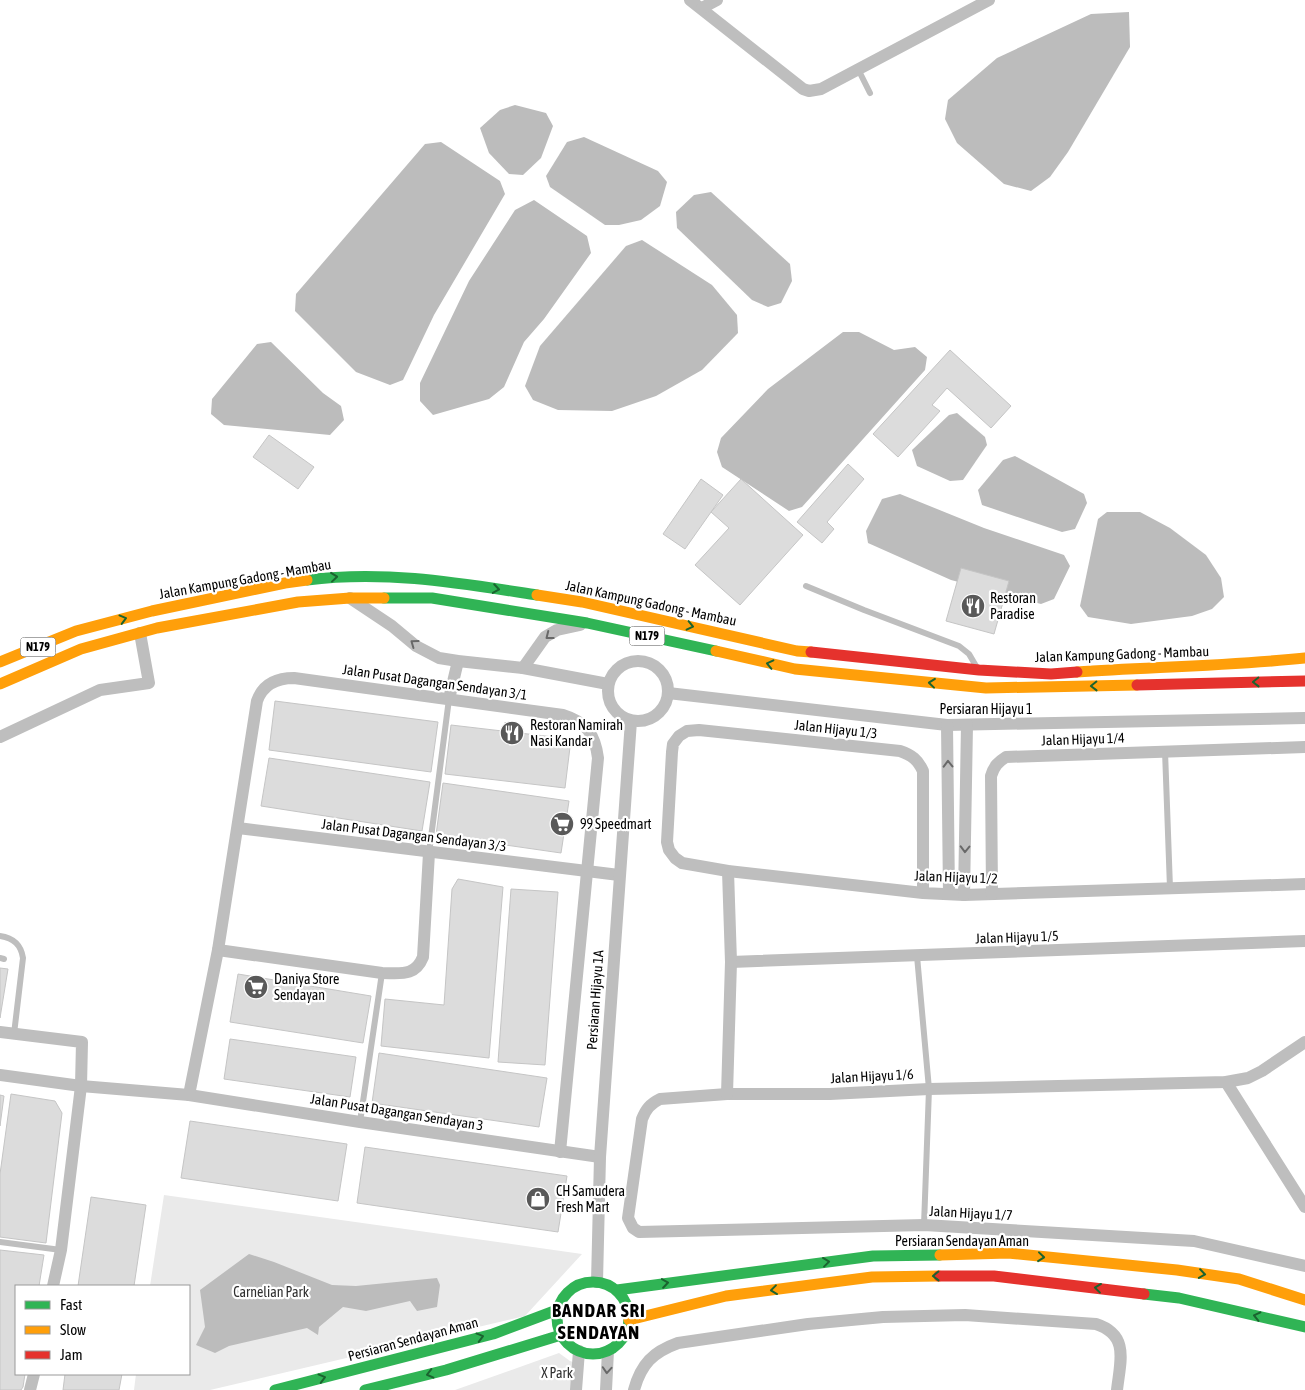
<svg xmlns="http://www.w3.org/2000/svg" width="1305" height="1390" viewBox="0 0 1305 1390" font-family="'Asap Condensed',sans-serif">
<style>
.green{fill:#eaeaea}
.water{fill:#bcbcbc}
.building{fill:#dcdcdc;stroke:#c5c5c5}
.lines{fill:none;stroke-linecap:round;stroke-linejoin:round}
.lane{stroke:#bebebe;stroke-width:6}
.street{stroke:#bebebe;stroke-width:12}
.fast{stroke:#30b455;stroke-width:11}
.slow{stroke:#ff9f0a;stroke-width:11}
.jam{stroke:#e5322d;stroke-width:11}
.oneway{stroke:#1a632f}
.oneway2{stroke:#686868}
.labels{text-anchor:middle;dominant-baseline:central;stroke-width:4.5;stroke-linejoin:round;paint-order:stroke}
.shield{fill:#fff;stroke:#4c4c4c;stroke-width:1}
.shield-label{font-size:12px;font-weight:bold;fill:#000}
.street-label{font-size:14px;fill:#000;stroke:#fff}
.poi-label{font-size:14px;fill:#000;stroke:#fff;text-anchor:start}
.park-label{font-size:14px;fill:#2f2f2f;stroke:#fff}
.district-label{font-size:19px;font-weight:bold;letter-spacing:1px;fill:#000;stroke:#fff}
</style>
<rect width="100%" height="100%" fill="#fff"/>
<!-- green -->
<g class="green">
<polygon points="164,1195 582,1254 525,1316 210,1390 134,1390 136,1374 189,1374 189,1286 150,1286"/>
<polygon points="559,1353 570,1361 582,1365 580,1390 455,1390"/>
</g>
<!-- water -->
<g class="water">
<polygon points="1129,12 1130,47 1068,152 1050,177 1031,191 1004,184 957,143 945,119 948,100 997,58 1091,14"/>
<polygon points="515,105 546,113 553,126 541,158 523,175 509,174 489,153 480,128 500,110"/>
<polygon points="584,137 658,171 667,182 660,206 641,220 619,225 605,225 550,187 546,176 567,142"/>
<polygon points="441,142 500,181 505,194 434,315 403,380 390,385 356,372 295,311 296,294 425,144"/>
<polygon points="711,192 790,264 792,281 781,303 768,307 752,300 677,228 676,212 694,195"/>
<polygon points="534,200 587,236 591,253 544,319 524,342 504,387 489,399 433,415 420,401 420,383 469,281 515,210"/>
<polygon points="642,240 712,285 737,315 738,333 702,370 656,396 612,411 558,410 533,400 525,386 540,346 626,246"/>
<polygon points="843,332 859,332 894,350 915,347 927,357 925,370 802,507 789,511 722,467 717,452 721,438 768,389"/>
<polygon points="271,342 323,393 341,406 344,420 330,435 224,425 211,414 212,399 257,344"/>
<polygon points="957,413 985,437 987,445 963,480 950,481 917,466 912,450 949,415"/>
<polygon points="1015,456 1084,494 1087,503 1075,529 1062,532 982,505 978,490 1003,460"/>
<polygon points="900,494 984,528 1064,555 1070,566 1054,599 1041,604 951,580 868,543 866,531 882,499"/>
<polygon points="1107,512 1140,512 1170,528 1206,555 1221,578 1224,597 1212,609 1192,616 1131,624 1088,617 1080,606 1098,519"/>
<polygon points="249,1254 274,1262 332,1285 356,1286 437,1278 440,1285 437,1307 417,1311 410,1301 366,1311 343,1307 319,1327 318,1335 307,1328 229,1346 215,1353 196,1345 205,1327 200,1290"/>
</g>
<!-- building -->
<g class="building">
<polygon points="950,350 1011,406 991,428 947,388 932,405 940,411 898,457 873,434"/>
<polygon points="269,435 314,467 298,489 253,457"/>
<polygon points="848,464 864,479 827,522 834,529 822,543 797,522"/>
<polygon points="701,479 723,495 685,549 663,534"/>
<polygon points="741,479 803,535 740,605 695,565 729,528 711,512"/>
<polygon points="961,568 1009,581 994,634 946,621"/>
<polygon points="275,701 438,722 431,772 269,750"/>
<polygon points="451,725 571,739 565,788 445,774"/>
<polygon points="269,758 430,782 422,831 261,806"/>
<polygon points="443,783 569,801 561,853 436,835"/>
<polygon points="458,879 503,887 489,1058 381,1046 385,999 444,1005 452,889"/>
<polygon points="511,889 558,892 545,1065 498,1062"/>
<polygon points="0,968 8,969 0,1018"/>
<polygon points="238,974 371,996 363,1043 230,1022"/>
<polygon points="230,1039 356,1057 350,1097 224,1079"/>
<polygon points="379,1053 547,1078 539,1127 372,1103"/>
<polygon points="11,1094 55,1101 62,1113 46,1243 0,1237 0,1174"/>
<polygon points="0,1095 4,1096 0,1126"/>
<polygon points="190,1121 347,1144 338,1201 181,1178"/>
<polygon points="365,1147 567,1176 558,1232 357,1203"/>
<polygon points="91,1197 146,1205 134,1286 78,1286"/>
<polygon points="0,1250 44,1255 39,1286 16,1286 16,1374 25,1374 23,1387 21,1390 0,1390"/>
<polygon points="65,1374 122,1374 119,1390 63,1390"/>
</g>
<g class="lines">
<!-- lane -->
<g class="lane">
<polyline points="858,69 870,93"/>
<polyline points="806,586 864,610 959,646 969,654 976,666"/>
<polyline points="1165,751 1170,888"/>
<polyline points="429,853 449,699"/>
<path d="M 0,936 C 14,938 21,945 23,958 L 14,1034"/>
<polyline points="917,956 929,1089 924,1225"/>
<polyline points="0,958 4,959"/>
<polyline points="360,1122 382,973"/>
<polyline points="0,1242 61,1250"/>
</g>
<!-- street -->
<g class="street">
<polyline points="690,0 803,89 809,91 821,89 989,0"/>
<polyline points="702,8 717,0"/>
<polyline points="350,598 392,626 416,646 439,658 458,661 523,668 608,684"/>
<circle cx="638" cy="691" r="30"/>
<polyline points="523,668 545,637 557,630 580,625"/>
<polyline points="668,693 947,725 1305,718"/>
<polyline points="449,699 458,661"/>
<polyline points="947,725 949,894"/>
<polyline points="0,737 100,690 149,683 140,633"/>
<polyline points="238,828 619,875"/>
<path d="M 923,893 L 923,771 C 918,760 912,755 900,751 L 699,730 L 687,731 L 679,736 L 673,744 L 672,752 L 667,842 L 669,850 L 675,858 L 682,863 L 728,871 L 923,893 L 964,895 L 1305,884"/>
<path d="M 992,894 L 991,776 C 994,766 998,762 1006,757 L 1305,747"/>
<polyline points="964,895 967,725"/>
<path d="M 218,950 L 382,973 C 400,973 415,977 423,957 L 429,853"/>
<polyline points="731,962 1305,941"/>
<polyline points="0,1032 82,1042 81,1086 61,1250 53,1286"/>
<path d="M 1305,1042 L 1262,1071 L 1248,1078 L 1226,1082 L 929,1089 L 830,1094 L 727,1094 L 660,1099 C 650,1104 646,1109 642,1119 L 628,1218 L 633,1228 L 639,1232 L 924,1225 L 1194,1241 L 1305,1266"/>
<polyline points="0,1075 81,1086 189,1095 360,1122 600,1157"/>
<polyline points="1226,1082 1305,1207"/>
<polyline points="727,1094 731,962 728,871"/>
<path d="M 189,1095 L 218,950 L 257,701 C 263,684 277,678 294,678 L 563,715 C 586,722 595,734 598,758 L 560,1152"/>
<polyline points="597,1282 600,1157 631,721"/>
<polyline points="30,1390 34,1374"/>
<polyline points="576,1390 579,1351"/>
<polyline points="606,1390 608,1351"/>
<path d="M 634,1390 C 641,1364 653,1352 678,1343 L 808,1324 L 883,1317 L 965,1315 L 1096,1324 C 1130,1335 1120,1362 1117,1390"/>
</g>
<!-- fast -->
<g class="fast">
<path d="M 307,580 C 386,570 459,583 537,595"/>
<polyline points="384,598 432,598 587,623 716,651"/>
<circle cx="593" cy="1318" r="36"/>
<polyline points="617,1290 873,1256 940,1255"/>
<polyline points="1144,1294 1179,1298 1305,1327"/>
<polyline points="275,1390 493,1334 557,1310"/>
<polyline points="365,1390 446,1370 561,1335"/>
</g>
<!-- slow -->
<g class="slow">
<polyline points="537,595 582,602 797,651 811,652"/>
<polyline points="716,651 795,669 986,688 1137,685"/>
<polyline points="0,662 76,631 152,611 285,583 307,580"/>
<path d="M 1077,672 C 1153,667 1229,666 1305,658"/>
<polyline points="0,684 81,649 157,628 298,602 350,598 384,598"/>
<polyline points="940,1255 1008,1253 1177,1270 1239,1279 1305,1300"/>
<polyline points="629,1320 726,1296 872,1277 939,1276"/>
</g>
<!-- jam -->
<g class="jam">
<polyline points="811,652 979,670 1051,674 1077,672"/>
<polyline points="1137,685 1305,681"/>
<polyline points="939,1276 994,1276 1144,1294"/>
</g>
</g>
<!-- one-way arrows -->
<defs><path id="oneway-chevron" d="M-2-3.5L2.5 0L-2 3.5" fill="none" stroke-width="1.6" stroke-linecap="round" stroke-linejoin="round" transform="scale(1.25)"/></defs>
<g class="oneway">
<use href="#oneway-chevron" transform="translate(334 577) rotate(-6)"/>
<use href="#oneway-chevron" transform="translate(496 589) rotate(9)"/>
<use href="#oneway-chevron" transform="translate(123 619) rotate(-15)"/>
<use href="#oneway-chevron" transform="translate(690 626) rotate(13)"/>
<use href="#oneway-chevron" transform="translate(770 664) rotate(-167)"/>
<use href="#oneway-chevron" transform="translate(1256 682) rotate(179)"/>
<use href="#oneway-chevron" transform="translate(932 683) rotate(-174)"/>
<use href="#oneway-chevron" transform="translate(1094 686) rotate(179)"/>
<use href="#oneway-chevron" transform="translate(1041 1257) rotate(6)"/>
<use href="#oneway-chevron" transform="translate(826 1262) rotate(-7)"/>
<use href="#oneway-chevron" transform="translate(1202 1274) rotate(8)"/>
<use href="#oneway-chevron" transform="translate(936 1276) rotate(179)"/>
<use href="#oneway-chevron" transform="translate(665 1283) rotate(-8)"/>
<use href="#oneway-chevron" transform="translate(1098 1288) rotate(-173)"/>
<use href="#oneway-chevron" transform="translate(774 1290) rotate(173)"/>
<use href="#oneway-chevron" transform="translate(1257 1316) rotate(-167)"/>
<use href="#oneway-chevron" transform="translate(480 1337) rotate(-15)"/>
<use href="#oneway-chevron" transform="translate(430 1374) rotate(166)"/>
<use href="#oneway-chevron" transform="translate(322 1378) rotate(-15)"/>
</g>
<g class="oneway2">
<use href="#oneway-chevron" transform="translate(549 636) rotate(142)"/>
<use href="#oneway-chevron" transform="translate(414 643) rotate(-144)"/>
<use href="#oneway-chevron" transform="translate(948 764) rotate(-91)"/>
<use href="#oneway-chevron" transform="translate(965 849) rotate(91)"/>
<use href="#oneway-chevron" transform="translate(607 1370) rotate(94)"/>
</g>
<!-- icons -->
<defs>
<g id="restaurant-disc" transform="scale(1.25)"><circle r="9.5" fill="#595959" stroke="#fff"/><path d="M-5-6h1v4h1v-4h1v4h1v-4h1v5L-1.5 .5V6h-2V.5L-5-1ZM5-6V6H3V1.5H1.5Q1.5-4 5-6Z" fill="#fff"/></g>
<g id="supermarket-disc" transform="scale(1.25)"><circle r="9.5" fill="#595959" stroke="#fff"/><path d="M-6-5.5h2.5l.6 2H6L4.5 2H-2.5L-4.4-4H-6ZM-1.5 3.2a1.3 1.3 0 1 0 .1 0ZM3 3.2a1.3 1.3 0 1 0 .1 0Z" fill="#fff"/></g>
<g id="shop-disc" transform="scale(1.25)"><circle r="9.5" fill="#595959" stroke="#fff"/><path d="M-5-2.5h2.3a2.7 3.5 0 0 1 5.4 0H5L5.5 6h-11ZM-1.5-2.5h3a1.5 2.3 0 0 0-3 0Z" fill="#fff"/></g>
</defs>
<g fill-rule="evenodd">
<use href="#restaurant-disc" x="973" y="606"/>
<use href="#restaurant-disc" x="512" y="733"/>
<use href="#supermarket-disc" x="562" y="824"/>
<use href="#supermarket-disc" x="256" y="987"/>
<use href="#shop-disc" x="538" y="1199"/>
</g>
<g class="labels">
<!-- shield labels -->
<g class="shield">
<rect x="629.5" y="626.5" width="35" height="19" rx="4"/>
<rect x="20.5" y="637.5" width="35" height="19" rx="4"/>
</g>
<g class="shield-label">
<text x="647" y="636">N179</text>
<text x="38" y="647">N179</text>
</g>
<!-- street labels -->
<g class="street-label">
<text transform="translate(245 579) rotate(-10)">Jalan Kampung Gadong - Mambau</text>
<text transform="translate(651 603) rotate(12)">Jalan Kampung Gadong - Mambau</text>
<text transform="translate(1122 654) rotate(-2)">Jalan Kampung Gadong - Mambau</text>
<text transform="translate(435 682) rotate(8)">Jalan Pusat Dagangan Sendayan 3/1</text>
<text x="986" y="709">Persiaran Hijayu 1</text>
<text transform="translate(836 729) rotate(6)">Jalan Hijayu 1/3</text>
<text transform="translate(1083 739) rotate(-2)">Jalan Hijayu 1/4</text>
<text transform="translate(414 835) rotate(7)">Jalan Pusat Dagangan Sendayan 3/3</text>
<text transform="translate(956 877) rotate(2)">Jalan Hijayu 1/2</text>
<text transform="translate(1017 937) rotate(-2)">Jalan Hijayu 1/5</text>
<text transform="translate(595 1000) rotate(-86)">Persiaran Hijayu 1A</text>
<text transform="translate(872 1076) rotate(-3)">Jalan Hijayu 1/6</text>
<text transform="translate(397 1112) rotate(9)">Jalan Pusat Dagangan Sendayan 3</text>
<text transform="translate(971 1213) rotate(3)">Jalan Hijayu 1/7</text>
<text x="962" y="1241">Persiaran Sendayan Aman</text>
<text transform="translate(413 1339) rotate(-15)">Persiaran Sendayan Aman</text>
</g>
<!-- poi labels -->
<g class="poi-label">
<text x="990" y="598">Restoran<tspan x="990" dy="16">Paradise</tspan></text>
<text x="530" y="725">Restoran Namirah<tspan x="530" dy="16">Nasi Kandar</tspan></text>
<text x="580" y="824">99 Speedmart</text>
<text x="274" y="979">Daniya Store<tspan x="274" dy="16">Sendayan</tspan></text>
<text x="556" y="1191">CH Samudera<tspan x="556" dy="16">Fresh Mart</tspan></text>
</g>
<!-- park labels -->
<g class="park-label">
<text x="271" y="1292">Carnelian Park</text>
<text x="557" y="1373">X Park</text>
</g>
<!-- district labels -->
<g class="district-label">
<text x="599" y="1310">BANDAR SRI<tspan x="599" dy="22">SENDAYAN</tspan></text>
</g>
</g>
<!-- legend -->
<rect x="15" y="1285" width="175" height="90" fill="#ffffff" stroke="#999999"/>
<rect x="25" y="1301" width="25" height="8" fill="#30b455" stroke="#999999"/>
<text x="60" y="1310" font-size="15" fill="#000000">Fast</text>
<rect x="25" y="1326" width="25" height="8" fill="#ff9f0a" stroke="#999999"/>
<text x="60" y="1335" font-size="15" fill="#000000">Slow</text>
<rect x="25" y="1351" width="25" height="8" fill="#e5322d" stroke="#999999"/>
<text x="60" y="1360" font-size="15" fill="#000000">Jam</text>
</svg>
